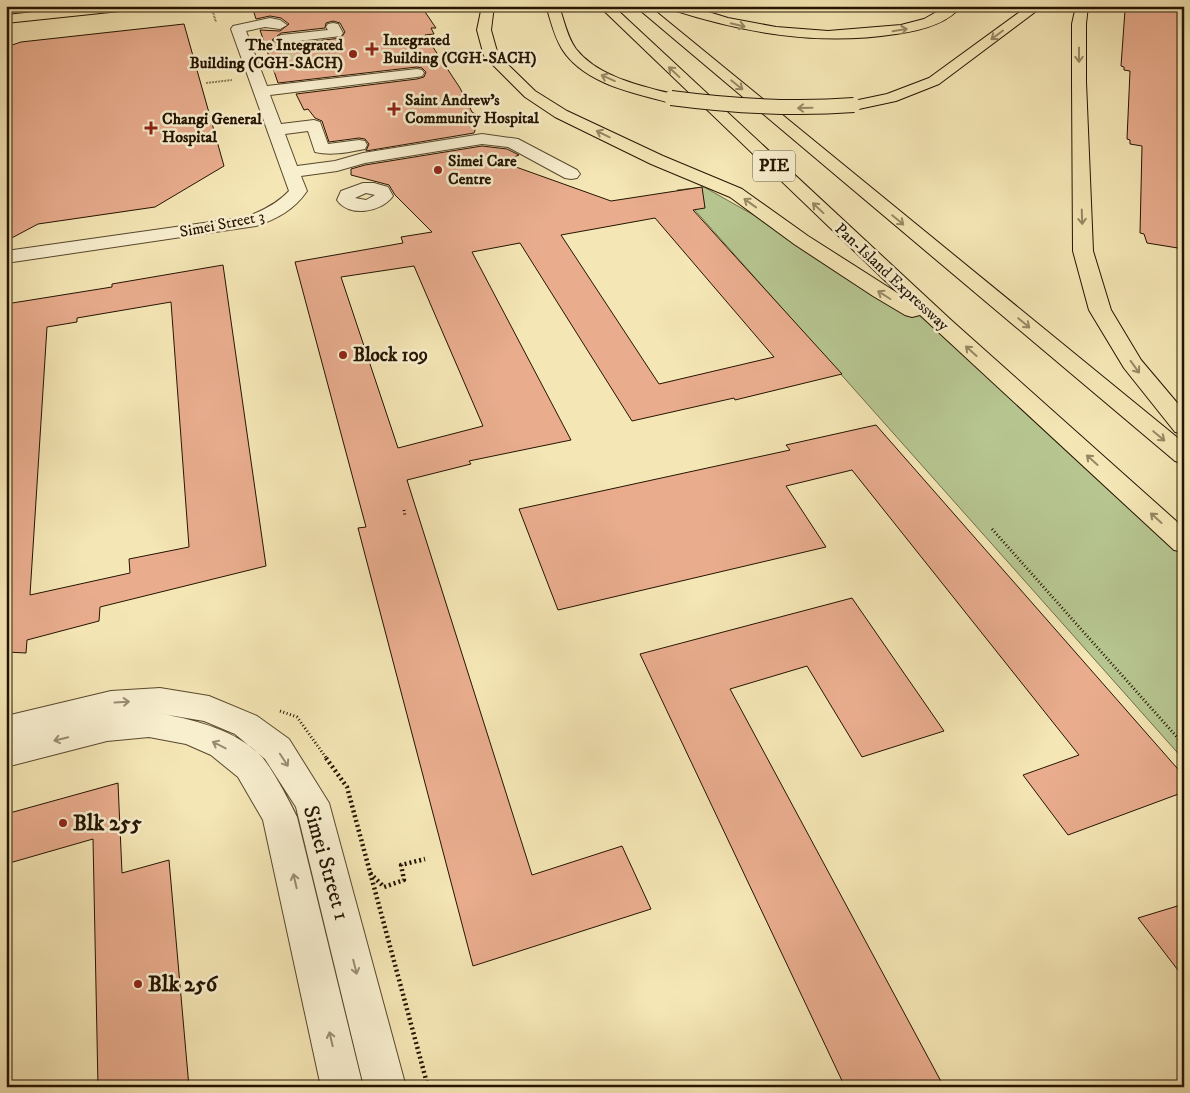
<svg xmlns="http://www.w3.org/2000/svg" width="1190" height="1093" viewBox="0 0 1190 1093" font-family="'IM FELL DW Pica',serif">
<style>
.green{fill:#b7c691;stroke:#6e6d48}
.building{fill:#e9ad8e;stroke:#241400;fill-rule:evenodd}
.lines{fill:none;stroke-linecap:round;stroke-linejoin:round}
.minor-tunnel{stroke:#d6c69a;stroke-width:14;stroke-dasharray:14 7;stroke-linecap:butt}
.minor-casing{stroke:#58482d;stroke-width:2}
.major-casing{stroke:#241400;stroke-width:2}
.highway-casing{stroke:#241400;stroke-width:2}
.path-far2{stroke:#241400;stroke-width:2;stroke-dasharray:0.5 1;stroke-linecap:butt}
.path-far1{stroke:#241400;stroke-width:3;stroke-dasharray:1 2.5;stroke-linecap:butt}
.path{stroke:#241400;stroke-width:4.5;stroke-dasharray:2 3;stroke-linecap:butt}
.minor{fill:#f8efcf;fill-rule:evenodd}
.major{fill:#f5e6b5;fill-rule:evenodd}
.highway{fill:#f5e6b5;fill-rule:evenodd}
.highway-bridge-casing{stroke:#241400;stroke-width:16;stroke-linecap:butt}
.highway-bridge{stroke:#f5e6b5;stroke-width:14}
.oneway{stroke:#978864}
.oneway2{stroke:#998c72}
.poi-dot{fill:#8f2418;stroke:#f8efcf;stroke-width:2}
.labels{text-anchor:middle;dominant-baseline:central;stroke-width:5;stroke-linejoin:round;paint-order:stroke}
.far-poi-label{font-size:16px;font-weight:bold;fill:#241400;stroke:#f8efcf;text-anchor:start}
.far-street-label{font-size:16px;fill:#241400;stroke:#f8efcf}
.shield{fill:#f8efcf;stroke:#64563e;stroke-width:1}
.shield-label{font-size:18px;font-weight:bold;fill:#241400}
.poi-label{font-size:19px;font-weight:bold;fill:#241400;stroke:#f8efcf;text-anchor:start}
.near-poi-label{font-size:22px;font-weight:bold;fill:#241400;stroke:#f8efcf;text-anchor:start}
.near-street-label{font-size:22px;fill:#241400;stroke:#f8efcf}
</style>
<rect width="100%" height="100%" fill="#f5e6b5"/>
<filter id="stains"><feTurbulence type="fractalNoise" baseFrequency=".004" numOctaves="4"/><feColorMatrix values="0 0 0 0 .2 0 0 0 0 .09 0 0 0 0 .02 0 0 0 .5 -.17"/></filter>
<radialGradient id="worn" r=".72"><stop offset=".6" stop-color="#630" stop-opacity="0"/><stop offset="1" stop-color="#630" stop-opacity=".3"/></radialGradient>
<!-- green -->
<polygon class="green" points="704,187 798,240 909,310 942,326 1184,547 1184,760 677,190"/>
<!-- building -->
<g class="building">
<path d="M 252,6 L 421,6 L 436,28 L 431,28 L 434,34 L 425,35 L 460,88 L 472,112 L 480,117 L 474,133 L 366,151 L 369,144 L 365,139 L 359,138 L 329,142 L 322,121 L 315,118 L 308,109 L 304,110 L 296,94 L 417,79 L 424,77 L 426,72 L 422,68 L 417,67 L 278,83 L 260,30 L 280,31 L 289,24 L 281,18 L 270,16 L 256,19 ZM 333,21 L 340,23 L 345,32 L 341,38 L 281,45 L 272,40 L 281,33 L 325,28 L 326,23 Z"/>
<polygon points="1132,6 1184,6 1184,249 1147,243 1144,234 1140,233 1142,146 1130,144 1130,140 1127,139 1130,71 1124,70 1124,67 1121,66 1125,10 1129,10"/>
<polygon points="184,24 224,166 155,207 38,224 6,241 6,76 9,46 21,42"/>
<path d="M 482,146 L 507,149 L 519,155 L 502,162 L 611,201 L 702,187 L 705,208 L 693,210 L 842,374 L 735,400 L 734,398 L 632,421 L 520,243 L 472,252 L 571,440 L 469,461 L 471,464 L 407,480 L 532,875 L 622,846 L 651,909 L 473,966 L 358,528 L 366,527 L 295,262 L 403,243 L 401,237 L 432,232 L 395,195 L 389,185 L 351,175 L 351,169 L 365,165 ZM 655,218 L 774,357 L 659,384 L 561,235 ZM 414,266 L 483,426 L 398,448 L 341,277 Z"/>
<path d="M 223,265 L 266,566 L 100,607 L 99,621 L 27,640 L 26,653 L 6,652 L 6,304 L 112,287 L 112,284 ZM 171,302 L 189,547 L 129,559 L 130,573 L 30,595 L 47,327 L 77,322 L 77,318 Z"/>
<polygon points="876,425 1184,776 1184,792 1068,835 1023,775 1079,755 852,470 786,486 826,547 558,610 519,509 790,450 786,445"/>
<polygon points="852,598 944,731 862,757 807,666 730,689 944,1087 845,1087 640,654"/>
<polygon points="118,783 122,873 169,860 189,1087 98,1087 93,839 6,864 6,814"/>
<polygon points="1184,904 1184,978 1138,918"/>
</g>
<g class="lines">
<!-- minor-tunnel -->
<polyline class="minor-tunnel" points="272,66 292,60 284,42"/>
<!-- minor casing -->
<g class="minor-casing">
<g id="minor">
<path d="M 270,18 L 280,20 L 287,25 L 280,29 L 265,27 L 246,31 L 267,86 L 417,69 L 422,70 L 424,73 L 422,76 L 417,77 L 270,95 L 281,124 L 314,120 L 320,122 L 328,144 L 359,140 L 365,141 L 367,145 L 365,149 C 349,152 331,156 315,152 L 308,131 L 285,134 L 297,166 L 335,161 L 363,153 L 482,134 L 518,139 L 577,170 L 580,174 L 577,178 L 571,179 L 565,178 L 508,147 L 482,144 L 365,163 L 337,171 L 301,176 L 307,191 C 294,210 277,219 256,226 L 6,263 L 6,251 L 246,217 C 262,211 277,204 289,191 L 231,29 L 233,26 Z"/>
<polygon points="333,23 338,24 343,33 341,36 281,43 274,39 281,35 328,30 326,27 328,24"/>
<path d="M 363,183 L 374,183 L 388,187 L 393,196 C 382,212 349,218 337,200 L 341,191 ZM 366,193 L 375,195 L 366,200 L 355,198 Z"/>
<path d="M 160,688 L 209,696 L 257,716 L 289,739 L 329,803 L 406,1087 L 364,1087 L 296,807 L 265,759 L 235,734 L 204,721 L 157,713 C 192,719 237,730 262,757 C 273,770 290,802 297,817 L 363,1087 L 321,1087 L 263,820 L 238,777 L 211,755 L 186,744 L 149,737 L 107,741 L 6,767 L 6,716 L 111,691 Z"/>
</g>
</g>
<!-- major casing -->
<g class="major-casing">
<polygon id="major" points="90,6 135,6 129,10 6,23 6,15"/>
</g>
<!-- highway casing -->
<g class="highway-casing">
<g id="highway">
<polygon points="482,6 494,6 491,30 498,55 535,91 567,111 663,156 742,189 808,236 899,294 599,6 613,6 951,320 1184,528 1184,552 1174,550 920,315 912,317 905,315 873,296 794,244 730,197 651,164 555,117 525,97 484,56 477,30"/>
<path d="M 546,6 L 559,6 C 564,20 567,37 576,49 C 599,78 643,86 676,95 L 679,98 L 676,101 L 671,103 C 634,93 584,84 562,49 C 554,36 551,21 546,6 Z"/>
<polygon points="635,6 649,6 1184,443 1184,464 1175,461"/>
<path d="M 669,6 L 689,6 L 728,18 L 776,27 L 828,31 L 901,25 L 924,19 L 947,6 L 961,6 C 947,25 918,31 896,34 C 818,46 744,33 670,9 Z"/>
<polygon points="1028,6 1043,6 939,84 896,101 854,110 849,108 846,105 849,102 887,94 929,78"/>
<polygon points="1076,6 1088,6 1086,24 1086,82 1093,251 1111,310 1141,360 1184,411 1184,434 1175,432 1124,368 1089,310 1073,251 1072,82 1072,24"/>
</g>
</g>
<!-- path-far2 -->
<g class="path-far2">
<polyline points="211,6 216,22"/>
<polyline points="206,83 232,80"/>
</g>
<!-- path-far1 -->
<g class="path-far1">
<polyline points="404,510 405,516"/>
<polyline points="992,529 1184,745"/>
<polyline points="280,711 297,717 327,759"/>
</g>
<!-- path -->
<g class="path">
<polyline points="326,758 347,787 428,1087"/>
<polyline points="370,873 384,887 404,880 401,865 425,859"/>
</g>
<!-- minor -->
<use href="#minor" class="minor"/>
<!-- major -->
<use href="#major" class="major"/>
<!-- highway -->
<use href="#highway" class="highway"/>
<!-- highway-bridge casing -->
<g class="highway-bridge-casing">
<path id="highway-bridge" d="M 671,98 C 732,106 792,110 854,105"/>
</g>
<!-- highway-bridge -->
<use href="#highway-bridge" class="highway-bridge"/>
</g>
<!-- one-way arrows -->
<defs><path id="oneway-shaft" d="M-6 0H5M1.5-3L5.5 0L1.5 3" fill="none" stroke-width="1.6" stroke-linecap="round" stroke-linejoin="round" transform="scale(1.25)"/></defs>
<g class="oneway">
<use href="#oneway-shaft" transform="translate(738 25) rotate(14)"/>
<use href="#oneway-shaft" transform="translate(900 30) rotate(-9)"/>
<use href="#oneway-shaft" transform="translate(997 35) rotate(143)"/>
<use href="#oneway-shaft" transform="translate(1079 55) rotate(90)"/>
<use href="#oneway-shaft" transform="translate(674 72) rotate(-137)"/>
<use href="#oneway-shaft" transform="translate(608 78) rotate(-156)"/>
<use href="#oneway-shaft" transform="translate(737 85) rotate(39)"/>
<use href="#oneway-shaft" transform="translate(805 108) rotate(179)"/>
<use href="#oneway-shaft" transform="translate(603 134) rotate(-154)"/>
<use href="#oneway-shaft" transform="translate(750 203) rotate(-144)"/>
<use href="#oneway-shaft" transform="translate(818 208) rotate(-137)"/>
<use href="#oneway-shaft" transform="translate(1082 217) rotate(88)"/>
<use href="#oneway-shaft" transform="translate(898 220) rotate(40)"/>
<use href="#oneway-shaft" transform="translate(884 295) rotate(-148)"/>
<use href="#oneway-shaft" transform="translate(1024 323) rotate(40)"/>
<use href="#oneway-shaft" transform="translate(971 351) rotate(-138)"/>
<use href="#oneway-shaft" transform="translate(1135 367) rotate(54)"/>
<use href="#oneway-shaft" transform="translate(1159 436) rotate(40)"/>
<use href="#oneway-shaft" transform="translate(1092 460) rotate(-138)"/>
<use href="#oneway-shaft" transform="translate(1156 518) rotate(-138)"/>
</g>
<g class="oneway2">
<use href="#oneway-shaft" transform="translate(122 702) rotate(-3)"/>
<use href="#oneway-shaft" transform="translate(61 739) rotate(166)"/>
<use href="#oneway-shaft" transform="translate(219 745) rotate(-153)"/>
<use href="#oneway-shaft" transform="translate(284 760) rotate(57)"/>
<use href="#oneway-shaft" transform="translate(295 881) rotate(-103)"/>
<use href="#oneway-shaft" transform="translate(355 967) rotate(76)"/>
<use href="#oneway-shaft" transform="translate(331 1039) rotate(-103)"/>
</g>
<!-- markers -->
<g class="poi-dot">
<path d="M369.5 41.5h5v5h5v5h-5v5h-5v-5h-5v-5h5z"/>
<circle cx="353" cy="54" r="5"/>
<path d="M391.5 101.5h5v5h5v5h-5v5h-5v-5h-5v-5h5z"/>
<path d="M148.5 120.5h5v5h5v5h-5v5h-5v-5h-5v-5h5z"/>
<circle cx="438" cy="170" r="5"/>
<circle cx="343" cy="355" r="5"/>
<circle cx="63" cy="823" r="5"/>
<circle cx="138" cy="984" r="5"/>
</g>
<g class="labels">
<!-- far-poi labels -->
<g class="far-poi-label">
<text x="383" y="40">Integrated<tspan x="383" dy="18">Building (CGH-SACH)</tspan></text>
<text x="343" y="45" text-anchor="end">The Integrated<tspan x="343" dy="18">Building (CGH-SACH)</tspan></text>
<text x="405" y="100">Saint Andrew's<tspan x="405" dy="18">Community Hospital</tspan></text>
<text x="162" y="119">Changi General<tspan x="162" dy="18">Hospital</tspan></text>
<text x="448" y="161">Simei Care<tspan x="448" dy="18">Centre</tspan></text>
</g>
<!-- far-street labels -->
<g class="far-street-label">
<text transform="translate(222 224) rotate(-11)">Simei Street 3</text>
<text transform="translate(892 277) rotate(43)">Pan-Island Expressway</text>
</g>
<!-- shield labels -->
<rect class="shield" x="753" y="150.5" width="42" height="31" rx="4"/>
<g class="shield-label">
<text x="774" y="166">PIE</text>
</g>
<!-- poi labels -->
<g class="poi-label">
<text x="353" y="355">Block 109</text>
</g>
<!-- near-poi labels -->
<g class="near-poi-label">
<text x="73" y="823">Blk 255</text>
<text x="148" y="984">Blk 256</text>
</g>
<!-- near-street labels -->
<g class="near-street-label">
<text transform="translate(326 863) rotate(74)">Simei Street 1</text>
</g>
</g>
<!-- margin -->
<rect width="1190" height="1093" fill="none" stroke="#f5e6b5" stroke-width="25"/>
<rect x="8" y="8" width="1175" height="1078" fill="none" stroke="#241400" stroke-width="2.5"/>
<rect x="12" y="12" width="1165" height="1068" fill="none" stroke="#241400"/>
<rect width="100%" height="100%" filter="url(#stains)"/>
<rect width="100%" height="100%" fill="url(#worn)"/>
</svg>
